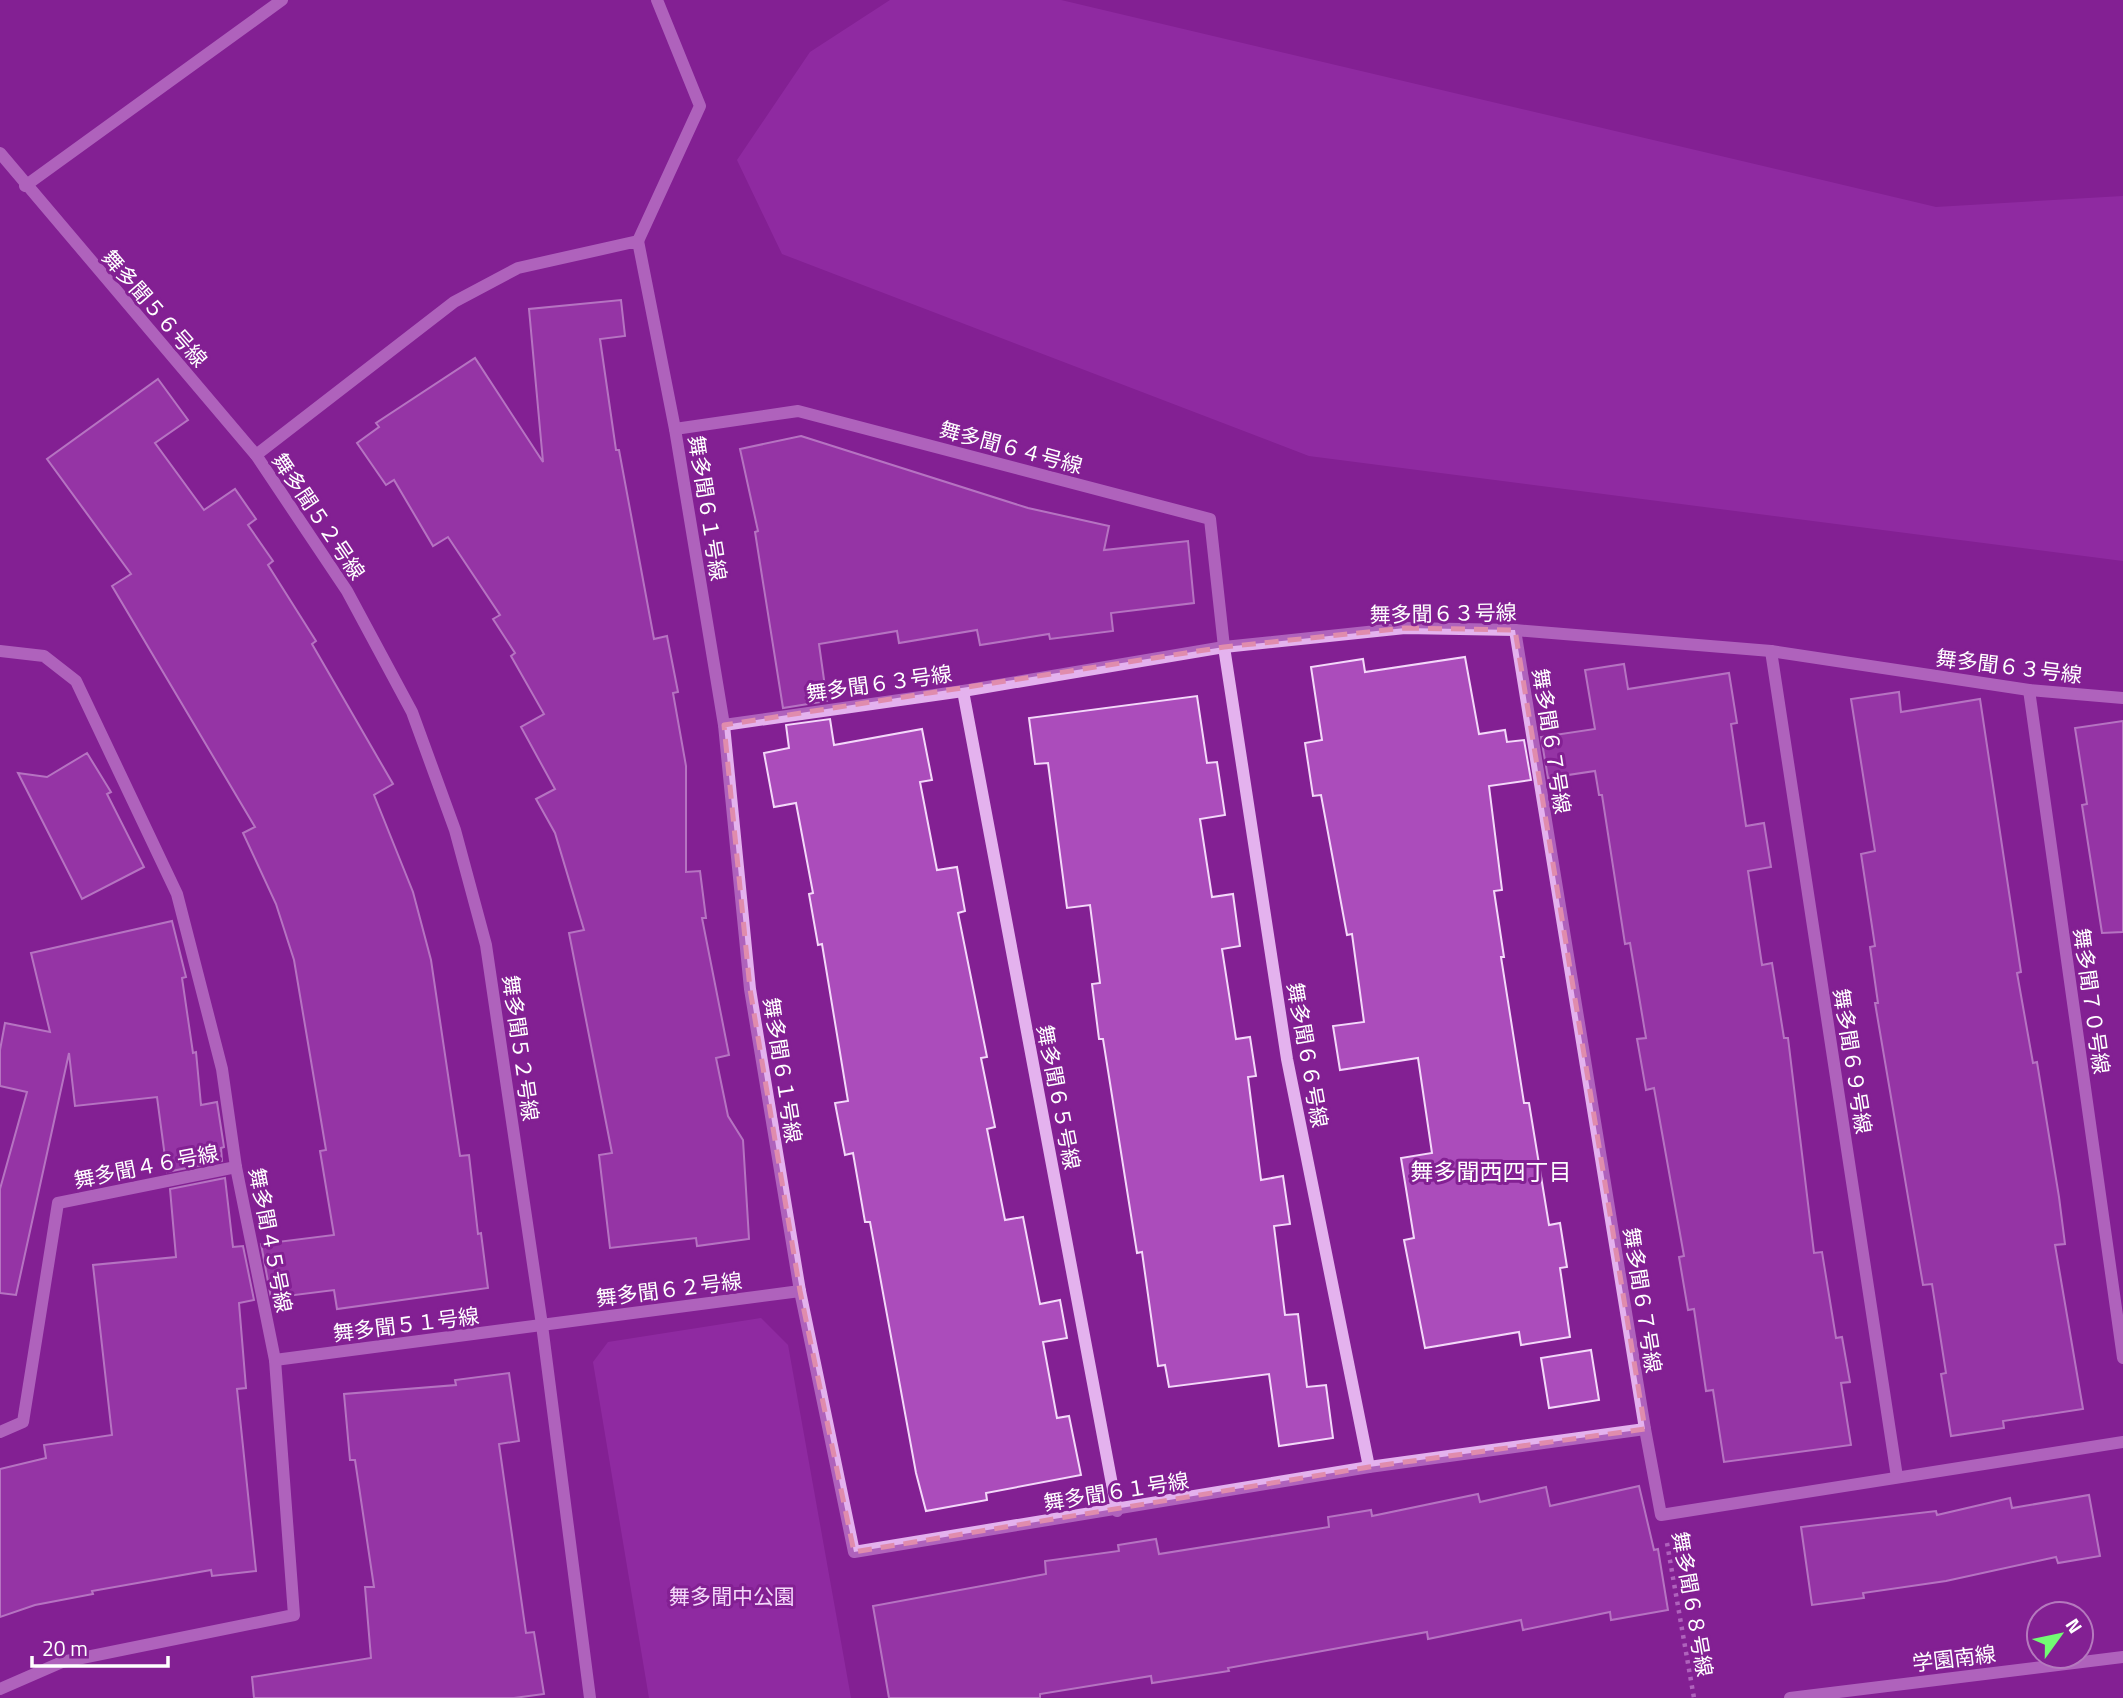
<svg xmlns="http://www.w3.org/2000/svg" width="2123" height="1698" viewBox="0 0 2123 1698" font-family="'Titillium Web','Noto Sans JP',sans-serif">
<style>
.green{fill:#9e37b1}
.building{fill:#ab4cbb;stroke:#f4d8fa;stroke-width:2}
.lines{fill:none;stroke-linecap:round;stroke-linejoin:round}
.path{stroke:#e4b2ee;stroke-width:4.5;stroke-dasharray:3.5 5;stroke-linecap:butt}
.minor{stroke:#e4b2ee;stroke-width:12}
.marked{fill:none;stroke:#e08cad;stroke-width:5;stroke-dasharray:14 9;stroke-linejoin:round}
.labels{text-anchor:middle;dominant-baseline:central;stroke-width:6;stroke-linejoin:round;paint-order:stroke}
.street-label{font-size:21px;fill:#fff;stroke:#832093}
.park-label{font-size:21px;fill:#f4d8fa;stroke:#832093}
.neighbourhood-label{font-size:23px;fill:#fff;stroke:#832093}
</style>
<rect width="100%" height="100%" fill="#832093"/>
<!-- green -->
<g class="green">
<polygon points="890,0 1061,0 1936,207 2123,196 2123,561 1309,456 782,254 737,160 810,52"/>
<polygon points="761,1318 788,1345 851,1698 649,1698 593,1362 608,1342"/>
</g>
<!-- building -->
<g class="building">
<polygon points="621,300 625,336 600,339 616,450 619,450 654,639 667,636 678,692 673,693 686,766 686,872 700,871 706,918 702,918 729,1055 716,1058 728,1116 743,1140 749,1239 697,1246 696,1238 610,1248 599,1155 612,1153 569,933 584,930 555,833 536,799 555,789 521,727 544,714 511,656 515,653 493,619 500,615 448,537 433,546 394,480 386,485 357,443 379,427 376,423 475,358 543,462 529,309"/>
<polygon points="158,379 188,420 155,443 204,510 235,489 256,519 248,525 273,561 268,565 316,641 312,644 393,784 374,795 413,892 431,960 460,1156 469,1155 478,1234 481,1233 488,1288 337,1309 334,1290 271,1298 261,1244 334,1235 320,1151 326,1150 294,960 276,904 243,833 255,827 112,586 131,574 47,459"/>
<polygon points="801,436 1028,508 1109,526 1104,550 1188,541 1194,603 1111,613 1113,631 1050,639 1049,634 980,645 977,630 899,643 897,631 819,644 827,701 783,708 755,532 758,531 740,449"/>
<polygon points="1465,657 1479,734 1505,730 1507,742 1524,740 1531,780 1489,786 1502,890 1494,891 1504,957 1501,957 1524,1103 1529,1103 1549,1225 1560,1223 1567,1267 1560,1268 1570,1337 1521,1345 1519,1332 1425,1348 1404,1240 1414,1238 1401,1158 1432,1153 1418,1058 1340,1070 1333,1026 1364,1022 1352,934 1347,935 1321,795 1313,796 1305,743 1322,740 1311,667 1363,659 1365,672"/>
<polygon points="1624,664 1628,689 1729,673 1737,723 1731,724 1746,826 1764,823 1771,867 1748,871 1762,965 1772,963 1784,1038 1788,1038 1814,1253 1822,1252 1836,1338 1842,1337 1850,1382 1841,1383 1851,1445 1724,1462 1713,1390 1706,1391 1694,1309 1688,1310 1679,1257 1684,1256 1654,1088 1646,1090 1637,1039 1646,1038 1630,943 1625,944 1602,795 1599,795 1595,771 1548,778 1541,737 1595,729 1585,670"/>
<polygon points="1899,692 1901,712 1980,699 2021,972 2017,973 2033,1063 2037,1062 2059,1197 2065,1244 2055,1245 2083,1409 2003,1421 2004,1428 1951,1436 1941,1374 1946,1373 1932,1284 1923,1285 1875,1003 1878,1003 1870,947 1875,946 1861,854 1875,851 1851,699"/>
<polygon points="1197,696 1207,763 1217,762 1225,815 1200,819 1212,897 1233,894 1240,946 1222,949 1236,1039 1250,1037 1256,1076 1248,1077 1261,1180 1283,1176 1290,1224 1274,1226 1285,1315 1298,1314 1307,1387 1326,1385 1333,1438 1279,1446 1269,1374 1169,1387 1165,1365 1158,1366 1142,1252 1137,1253 1103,1039 1099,1039 1092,984 1100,983 1090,905 1067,908 1048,763 1035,764 1029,718"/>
<polygon points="830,719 834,745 922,729 932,780 920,782 937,870 957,867 965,911 958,913 987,1057 981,1058 995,1127 987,1129 1005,1220 1023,1217 1040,1304 1060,1300 1067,1338 1043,1342 1057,1418 1069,1416 1081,1475 986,1493 987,1500 926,1511 916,1473 870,1222 865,1222 853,1153 845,1155 835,1103 848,1101 822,944 818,945 809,894 813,893 796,803 774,807 764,753 789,748 786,725"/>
<polygon points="2123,721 2123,932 2102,933 2082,805 2087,804 2075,728"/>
<polygon points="87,753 111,792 107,794 144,867 82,899 18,773 47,777"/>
<polygon points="172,921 186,977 182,978 193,1053 196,1052 201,1105 217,1102 224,1147 221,1148 222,1161 167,1172 157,1097 75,1106 69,1053 16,1295 0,1293 0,1189 27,1092 0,1086 0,1050 5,1023 50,1032 31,953"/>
<polygon points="225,1178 233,1247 243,1246 254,1300 239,1303 246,1388 237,1389 256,1571 212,1576 211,1570 92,1591 93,1594 35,1605 0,1617 0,1469 46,1458 44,1445 112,1435 93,1265 176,1257 170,1189"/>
<polygon points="1591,1350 1599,1400 1549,1408 1541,1358"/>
<polygon points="509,1373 519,1441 499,1444 526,1633 534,1632 544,1694 514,1698 254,1698 252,1677 371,1658 365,1587 374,1587 355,1460 350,1460 344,1394 456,1385 455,1380"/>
<polygon points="1639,1486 1654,1550 1658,1549 1668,1610 1611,1620 1610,1612 1523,1630 1521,1620 1428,1639 1427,1632 1228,1668 1229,1671 1152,1683 1151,1676 1040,1694 1040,1698 889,1698 873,1606 1046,1574 1045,1561 1119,1551 1118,1545 1156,1539 1159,1554 1329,1527 1328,1517 1371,1510 1372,1516 1478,1494 1480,1502 1546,1487 1550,1506"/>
<polygon points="2089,1495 2100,1556 2058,1563 2056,1557 1946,1581 1863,1593 1864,1598 1812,1605 1801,1527 1936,1511 1937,1515 2010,1498 2012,1508"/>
</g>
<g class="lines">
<!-- path -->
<polyline class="path" points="1667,1543 1694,1698"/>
<!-- minor -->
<g class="minor">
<polyline points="0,153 256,455 347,591 412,712 455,830 486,945 542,1325 590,1698"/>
<polyline points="25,186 282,0"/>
<polyline points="638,241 700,106 657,0"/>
<polyline points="675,429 798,411 1210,519 1224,647 1287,1059 1369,1467"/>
<polyline points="256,455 454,302 518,268 638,241 675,429 724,725 750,989 800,1291 854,1552 1369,1467 1645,1429"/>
<polyline points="1515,630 1645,1429 1661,1515 2123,1442"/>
<polyline points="0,651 44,656 76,681 177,894 222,1069 236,1167 275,1360 294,1615 62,1662 0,1689"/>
<polyline points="1771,651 1897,1477"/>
<polyline points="2029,690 2123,1358"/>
<polyline points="963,691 1117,1511"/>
<polyline points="724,725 963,691 1224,647 1405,628 1515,630 1771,651 2029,690 2123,698"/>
<polyline points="275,1360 800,1291"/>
<polyline points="0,1432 23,1422 58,1203 236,1167"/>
<polyline points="1790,1698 2123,1657"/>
</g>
</g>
<!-- marked area -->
<path d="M0 0H2123V1698H0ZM 1405,628 L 1515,630 L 1645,1429 L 1369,1467 L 854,1552 L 800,1291 L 750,989 L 724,725 L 1224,647 Z" fill="#832093" fill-opacity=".55" fill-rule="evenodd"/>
<path class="marked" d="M 1405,628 L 1515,630 L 1645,1429 L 1369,1467 L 854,1552 L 800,1291 L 750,989 L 724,725 L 1224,647 Z"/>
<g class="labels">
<!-- street labels -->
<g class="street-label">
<text transform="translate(155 308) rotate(49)">舞多聞５６号線</text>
<text transform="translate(1011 447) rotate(15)">舞多聞６４号線</text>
<text transform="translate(708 508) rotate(81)">舞多聞６１号線</text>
<text transform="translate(319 516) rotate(56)">舞多聞５２号線</text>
<text transform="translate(1443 613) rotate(-1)">舞多聞６３号線</text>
<text transform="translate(2009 666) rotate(7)">舞多聞６３号線</text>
<text transform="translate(879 683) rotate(-8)">舞多聞６３号線</text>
<text transform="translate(1552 741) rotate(81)">舞多聞６７号線</text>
<text transform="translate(2092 1001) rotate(82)">舞多聞７０号線</text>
<text transform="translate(521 1048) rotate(82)">舞多聞５２号線</text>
<text transform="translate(1308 1055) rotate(80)">舞多聞６６号線</text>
<text transform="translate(1853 1061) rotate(81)">舞多聞６９号線</text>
<text transform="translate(783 1070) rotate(81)">舞多聞６１号線</text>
<text transform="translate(1059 1097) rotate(79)">舞多聞６５号線</text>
<text transform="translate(146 1166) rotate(-11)">舞多聞４６号線</text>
<text transform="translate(271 1240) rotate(79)">舞多聞４５号線</text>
<text transform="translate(669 1289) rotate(-7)">舞多聞６２号線</text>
<text transform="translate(1643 1300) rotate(81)">舞多聞６７号線</text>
<text transform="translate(406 1324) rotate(-7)">舞多聞５１号線</text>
<text transform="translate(1116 1491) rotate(-9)">舞多聞６１号線</text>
<text transform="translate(1693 1604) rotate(80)">舞多聞６８号線</text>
<text transform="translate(1954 1658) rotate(-7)">学園南線</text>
</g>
<!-- park labels -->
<g class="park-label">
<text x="732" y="1596">舞多聞中公園</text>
</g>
<!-- neighbourhood labels -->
<g class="neighbourhood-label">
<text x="1491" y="1171">舞多聞西四丁目</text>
</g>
</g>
<!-- north arrow -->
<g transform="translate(2060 1635) rotate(57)"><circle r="33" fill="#832093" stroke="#b579be" stroke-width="2"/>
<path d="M0-5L12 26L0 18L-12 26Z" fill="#72fb73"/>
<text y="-10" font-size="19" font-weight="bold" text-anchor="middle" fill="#ffffff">N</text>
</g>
<!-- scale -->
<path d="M32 1656v10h136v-10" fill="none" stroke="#ffffff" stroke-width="3.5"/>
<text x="42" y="1656" font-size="21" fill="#ffffff" stroke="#832093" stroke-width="5" paint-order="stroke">20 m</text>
</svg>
